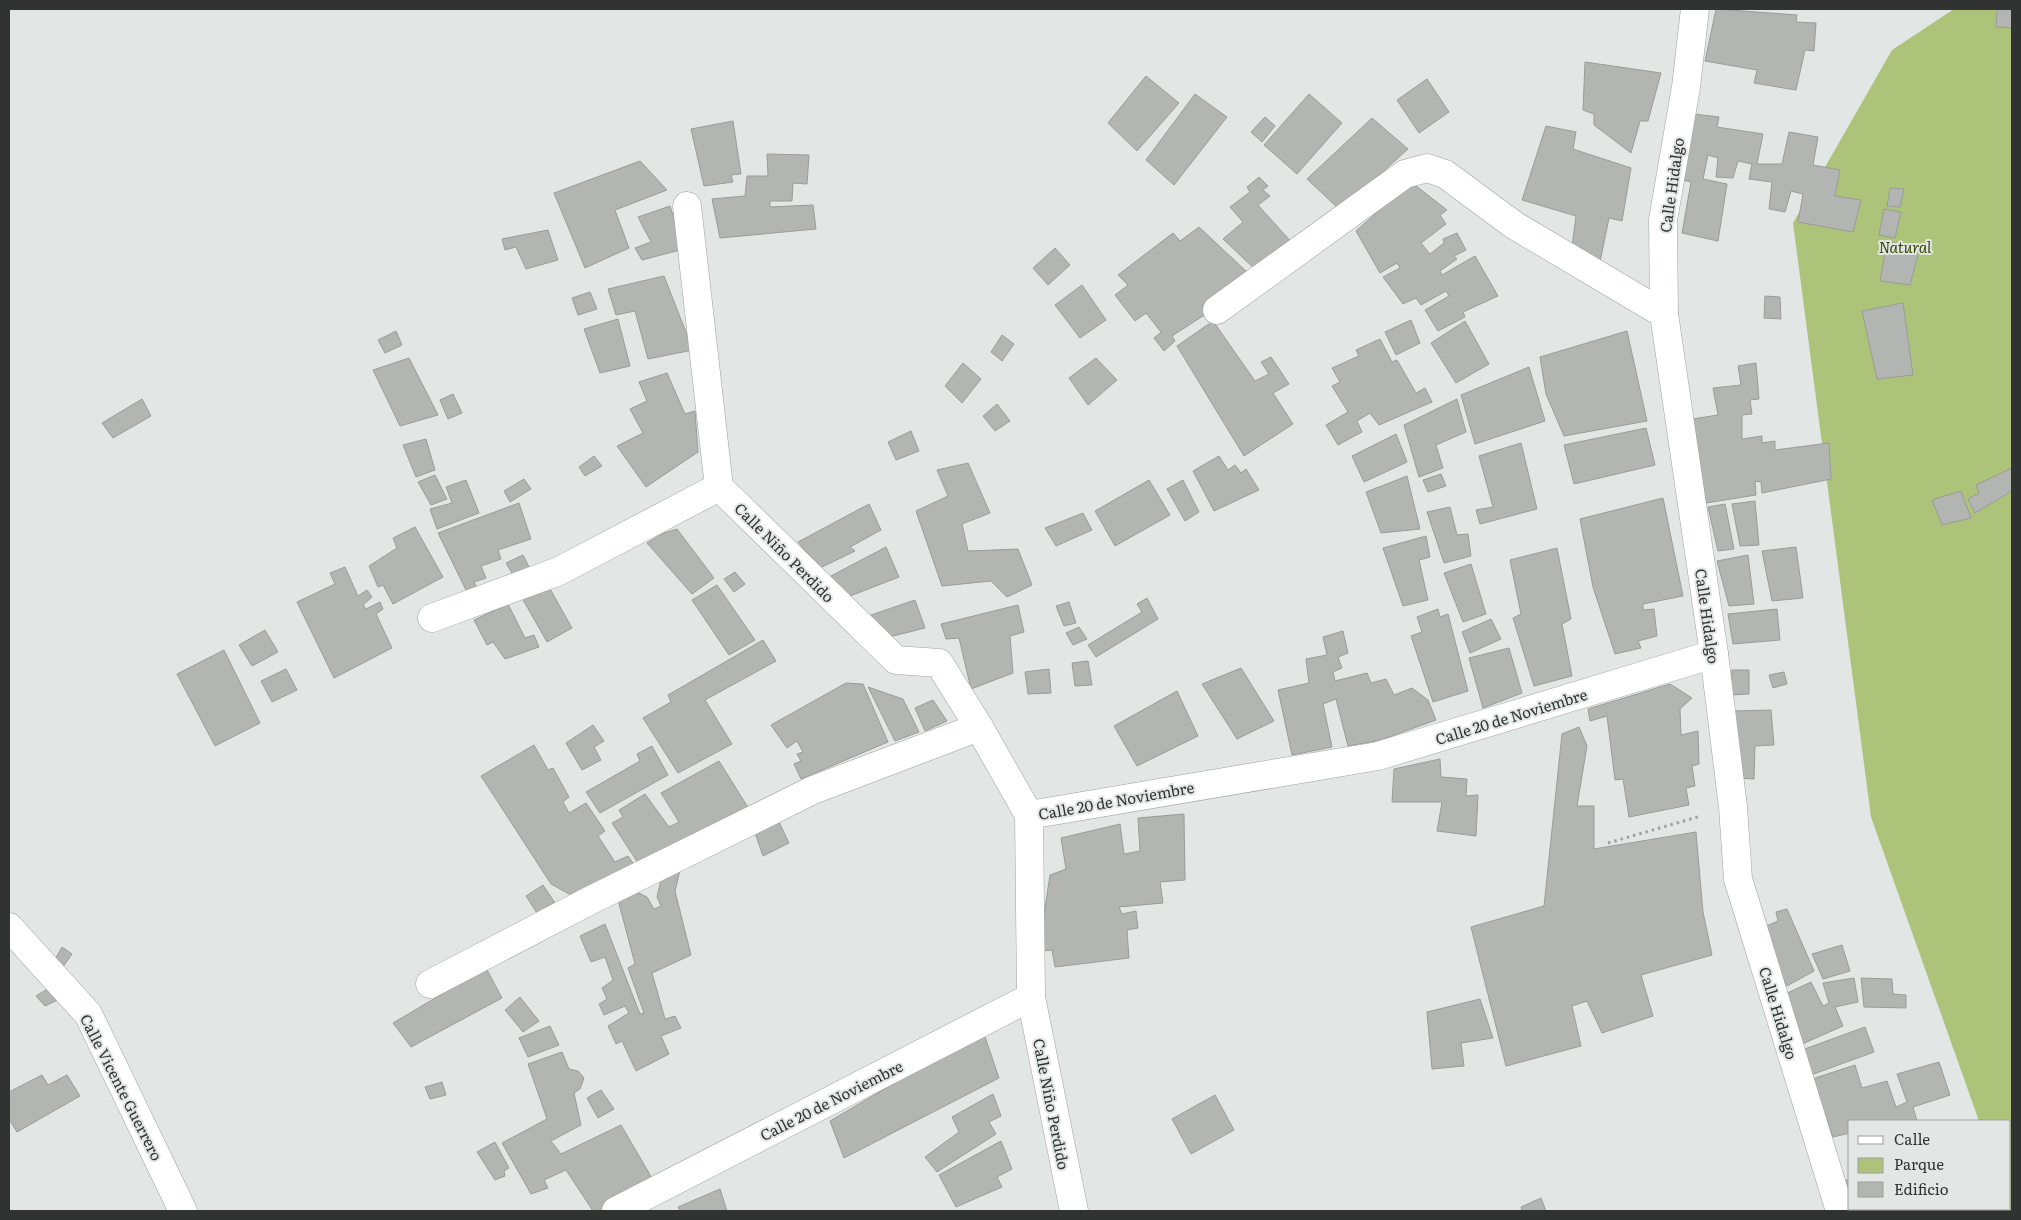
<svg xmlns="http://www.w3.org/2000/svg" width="2021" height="1220" viewBox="0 0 2021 1220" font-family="Literata,serif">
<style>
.green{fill:#adc37a}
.building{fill:#b2b5b2;stroke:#999c99}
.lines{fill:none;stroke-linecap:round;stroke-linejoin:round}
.minor-casing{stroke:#9da1a0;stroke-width:29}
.path{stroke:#9ea1a0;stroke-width:3;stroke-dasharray:2.5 4;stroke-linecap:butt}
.minor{stroke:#fff;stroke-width:28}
.labels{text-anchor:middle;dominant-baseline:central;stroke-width:4;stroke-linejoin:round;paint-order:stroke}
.street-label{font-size:15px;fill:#313332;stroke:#e2e7e5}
.park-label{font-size:15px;font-style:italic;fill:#364400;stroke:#e2e7e5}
</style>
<rect width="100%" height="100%" fill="#e2e7e5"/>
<!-- green -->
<polygon class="green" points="1954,9 2012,9 2012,1211 2010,1208 2010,1121 1979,1121 1871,817 1793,223 1892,50"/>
<!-- building -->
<g class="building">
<polygon points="1716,9 1797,15 1796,22 1816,23 1814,51 1805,50 1796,90 1754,83 1757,70 1705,61"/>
<polygon points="1997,9 2012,9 2012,28 1996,27"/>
<polygon points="1585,62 1661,73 1648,121 1640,121 1631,153 1594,125 1594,114 1583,110"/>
<polygon points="1146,76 1179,103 1137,151 1108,123"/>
<polygon points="1427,79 1449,112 1419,133 1397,100"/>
<polygon points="1195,94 1227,117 1174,185 1146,160"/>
<polygon points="1309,94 1342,123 1297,174 1264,145"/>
<polygon points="1694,114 1719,117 1717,127 1763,134 1757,164 1782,164 1789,132 1818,137 1813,165 1840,170 1835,196 1861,200 1853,232 1798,222 1803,194 1791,191 1785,212 1769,209 1772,182 1749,179 1752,164 1738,161 1733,178 1716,177 1718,158 1708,155 1703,179 1727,184 1718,241 1682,233 1691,182 1678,179"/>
<polygon points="1265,117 1275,126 1262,142 1251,132"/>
<polygon points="1372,118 1408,149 1340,210 1307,179"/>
<polygon points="733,121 741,174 731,175 733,182 704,186 691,129"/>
<polygon points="1546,126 1576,132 1573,149 1631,168 1622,221 1609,218 1600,262 1572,246 1576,216 1522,200"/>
<polygon points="767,154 809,155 807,184 793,183 792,201 770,201 770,207 813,205 816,229 720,238 712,199 745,196 747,176 768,176"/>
<polygon points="640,161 667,190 615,210 629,248 585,268 554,193"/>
<polygon points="1259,177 1268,186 1263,190 1270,196 1258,205 1294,245 1258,272 1223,239 1243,222 1230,207 1250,192 1247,187"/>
<polygon points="1411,182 1447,210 1440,215 1446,224 1421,243 1430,254 1444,243 1443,239 1457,233 1466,250 1454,256 1457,259 1440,271 1442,275 1475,256 1498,296 1463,312 1465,317 1438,331 1425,310 1449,296 1446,291 1421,305 1416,298 1403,304 1383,277 1400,268 1397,263 1380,273 1356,231"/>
<polygon points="1890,188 1904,189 1900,207 1887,206"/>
<polygon points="670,206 684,249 642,260 635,248 651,242 638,217"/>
<polygon points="1884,209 1901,212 1895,238 1879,235"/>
<polygon points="1199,227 1247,272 1202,305 1209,312 1172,336 1175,341 1164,351 1154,338 1161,332 1146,313 1135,321 1115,295 1128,285 1118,275 1173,233 1180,241"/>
<polygon points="548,230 558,260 526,269 516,247 505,250 502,239"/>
<polygon points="1887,242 1920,247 1910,285 1880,281"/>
<polygon points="1055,248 1070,265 1048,285 1033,268"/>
<polygon points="664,276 693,350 648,359 635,311 616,315 608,289"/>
<polygon points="1082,285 1106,320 1080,338 1055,305"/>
<polygon points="590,292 597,309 578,315 572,298"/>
<polygon points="1765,296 1780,297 1781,319 1764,318"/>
<polygon points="1903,303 1913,375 1877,379 1862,311"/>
<polygon points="618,319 630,366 600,373 584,329"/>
<polygon points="1411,320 1420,343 1396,355 1385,332"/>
<polygon points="1213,321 1255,381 1269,374 1261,362 1271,357 1289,384 1273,393 1293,424 1244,456 1177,346"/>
<polygon points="1465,321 1489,364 1456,383 1431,343"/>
<polygon points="396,331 402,345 385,353 378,340"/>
<polygon points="1627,331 1647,421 1564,436 1546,394 1540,357"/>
<polygon points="1002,335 1014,344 1002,361 991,352"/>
<polygon points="1380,339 1392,362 1397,360 1416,393 1425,388 1432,402 1379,425 1370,413 1357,421 1362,432 1338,445 1326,425 1348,412 1332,386 1340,382 1332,368 1359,356 1356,350"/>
<polygon points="409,358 438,415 400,426 373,370"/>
<polygon points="1096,358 1117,380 1088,405 1069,378"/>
<polygon points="963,363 981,379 962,403 945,386"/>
<polygon points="1756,363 1759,399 1750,400 1752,414 1742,415 1742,439 1762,436 1762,443 1775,441 1775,450 1829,443 1831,479 1762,493 1761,482 1755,481 1756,495 1706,503 1686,420 1718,415 1713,388 1741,385 1738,366"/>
<polygon points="1529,367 1545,421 1475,444 1461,395"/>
<polygon points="667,373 685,414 695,411 698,452 646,487 617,446 643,433 630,409 647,401 639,382"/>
<polygon points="453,394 462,413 448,419 440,400"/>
<polygon points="142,399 151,416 113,438 102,423"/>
<polygon points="1457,399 1466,432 1436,445 1443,468 1419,477 1404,425"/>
<polygon points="997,404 1010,421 995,431 983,416"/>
<polygon points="1646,428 1655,465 1574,484 1564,445"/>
<polygon points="911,431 919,451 896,460 888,442"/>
<polygon points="1396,434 1407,462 1364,482 1352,456"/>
<polygon points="426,439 435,470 416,477 403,445"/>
<polygon points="1521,443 1537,509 1480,524 1476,510 1493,507 1479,456"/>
<polygon points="594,456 602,466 585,476 579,467"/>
<polygon points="1219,456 1228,470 1235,465 1241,473 1246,469 1259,490 1214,511 1193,471"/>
<polygon points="968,463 990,513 962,524 968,551 1018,549 1032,585 1007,597 991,581 942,586 916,511 948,496 937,470"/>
<polygon points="2012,468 2012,491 1975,513 1968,499 1979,493 1976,485"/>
<polygon points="1441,474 1446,486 1428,492 1423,480"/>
<polygon points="435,475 447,499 431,505 418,482"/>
<polygon points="1407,476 1420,529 1381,533 1366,492"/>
<polygon points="524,479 531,489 510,502 504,491"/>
<polygon points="466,480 479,513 437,529 430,509 452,503 446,487"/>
<polygon points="1149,480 1170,515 1115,546 1095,511"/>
<polygon points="1183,480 1199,512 1185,521 1167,489"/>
<polygon points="1961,491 1971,518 1942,525 1932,500"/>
<polygon points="1663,498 1683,596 1643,604 1643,610 1654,609 1657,636 1638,641 1641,648 1615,654 1593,587 1580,519"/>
<polygon points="1755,501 1759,545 1740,546 1732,504"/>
<polygon points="519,503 531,539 498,550 501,559 481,566 486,578 474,582 478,590 467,592 438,533"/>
<polygon points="869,504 881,530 850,547 855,551 820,568 798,542"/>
<polygon points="1725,504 1734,549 1718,551 1708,507"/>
<polygon points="1450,507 1457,535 1468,534 1471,556 1444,563 1427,512"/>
<polygon points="1083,513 1092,530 1056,546 1045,528"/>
<polygon points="415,527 443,577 393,604 383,585 378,587 369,566 397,548 393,538"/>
<polygon points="677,529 714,578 692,594 647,543 664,533"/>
<polygon points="1426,536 1430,557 1419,560 1428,600 1403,606 1383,548"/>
<polygon points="886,547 899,577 845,598 831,576"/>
<polygon points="1796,547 1803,598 1772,601 1762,551"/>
<polygon points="1557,548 1571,619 1562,624 1572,676 1534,686 1513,618 1521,614 1510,560"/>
<polygon points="523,555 532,573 516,580 506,563"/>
<polygon points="1748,555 1754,604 1729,606 1717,561"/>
<polygon points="1471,564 1486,614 1463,622 1444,573"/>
<polygon points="345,567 358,596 367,590 372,597 363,605 366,609 380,602 383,609 376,614 392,648 334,678 297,602 335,584 330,573"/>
<polygon points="735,572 745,584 734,592 724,579"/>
<polygon points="717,585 755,640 729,655 692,600"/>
<polygon points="549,587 572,628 547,642 522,598"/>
<polygon points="1147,598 1158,619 1096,657 1088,645 1142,612 1137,604"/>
<polygon points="915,600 925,628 881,639 871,615"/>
<polygon points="1069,602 1076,623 1064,626 1056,606"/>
<polygon points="508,604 525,638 534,635 539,647 505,659 493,642 487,645 474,620"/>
<polygon points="1018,605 1024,632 1010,636 1013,673 971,689 959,638 946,639 941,624"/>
<polygon points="1438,609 1440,617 1448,614 1468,691 1433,702 1411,636 1422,632 1417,617"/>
<polygon points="1777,609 1780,640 1733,644 1728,614"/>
<polygon points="1491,619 1501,639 1470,653 1462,632"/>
<polygon points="1079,627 1087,639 1073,645 1066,633"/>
<polygon points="265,630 278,652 252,666 239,645"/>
<polygon points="1343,631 1348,653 1338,657 1342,668 1333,672 1335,681 1367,673 1371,683 1386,679 1394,695 1412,688 1428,700 1436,720 1381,740 1348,746 1336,699 1323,704 1332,747 1292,755 1278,690 1309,683 1306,659 1327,655 1323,637"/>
<polygon points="763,640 776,661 705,700 732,744 678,773 643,718 671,702 668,695"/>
<polygon points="1509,648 1522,693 1483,708 1469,658"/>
<polygon points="224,650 260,723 215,746 177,674"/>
<polygon points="1088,661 1092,685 1075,686 1072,663"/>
<polygon points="1241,668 1274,721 1237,739 1202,684"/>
<polygon points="286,669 297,690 272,702 261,681"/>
<polygon points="1049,669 1051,693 1028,694 1025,672"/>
<polygon points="1732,670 1749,670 1749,694 1731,695"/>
<polygon points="1784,672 1787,684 1773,688 1769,675"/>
<polygon points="846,683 863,684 888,742 801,779 794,764 801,761 797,754 803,752 797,741 787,748 771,725"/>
<polygon points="1670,684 1692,698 1680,709 1681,735 1698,731 1699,764 1692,766 1695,786 1686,788 1689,805 1629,817 1623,779 1615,780 1607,716 1590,721 1588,709"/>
<polygon points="868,687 903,699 919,732 895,741"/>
<polygon points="1177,691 1198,736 1137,766 1114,726"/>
<polygon points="933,700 947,721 925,731 915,708"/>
<polygon points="1771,710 1774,745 1755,746 1754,779 1736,778 1735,711"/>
<polygon points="593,725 604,741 594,747 601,760 582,770 566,743"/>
<polygon points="1579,727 1587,746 1577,806 1594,806 1594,849 1696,832 1703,912 1712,955 1641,975 1653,1016 1602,1033 1587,1001 1572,1006 1581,1046 1506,1066 1471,927 1544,906 1562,734"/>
<polygon points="534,745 548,770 553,768 569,797 563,802 569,813 586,803 605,831 598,836 615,862 628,856 637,869 579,895 569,894 551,884 481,776"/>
<polygon points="652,746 668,775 600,813 586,792 640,761 637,754"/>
<polygon points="1440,759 1441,777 1467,779 1466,796 1478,795 1476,836 1437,831 1442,802 1392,802 1394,769"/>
<polygon points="719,761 749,809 640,866 612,823 623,817 619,810 645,794 669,827 679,822 661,793"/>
<polygon points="1184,814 1185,880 1160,882 1163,903 1119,907 1122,914 1136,911 1138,928 1127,930 1129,958 1055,967 1052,950 1041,951 1041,934 1050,875 1066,869 1061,838 1120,824 1124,854 1140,851 1138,818"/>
<polygon points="778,820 789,843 763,856 754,830"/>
<polygon points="680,870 675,891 691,955 652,973 665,1019 675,1016 681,1028 661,1036 669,1054 636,1071 622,1041 616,1044 608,1026 629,1013 625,1006 604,1015 599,1004 607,999 602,988 613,980 605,957 591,962 580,936 605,924 640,1014 644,1013 628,968 635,964 617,896 628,888 647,897 654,909 661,906 657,897 663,871"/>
<polygon points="543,885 555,903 537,913 526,896"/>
<polygon points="1787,909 1814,971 1787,986 1760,929 1778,921 1776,912"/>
<polygon points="1842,945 1850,971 1823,979 1812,954"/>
<polygon points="62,947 72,954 60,971 52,965"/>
<polygon points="486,968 502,998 411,1047 393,1023"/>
<polygon points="1854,978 1858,1002 1835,1007 1843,1026 1800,1045 1781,996 1811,982 1823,1006 1829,1003 1823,983"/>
<polygon points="1861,978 1892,979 1893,994 1906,995 1906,1008 1864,1007"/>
<polygon points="51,987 60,999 45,1006 36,996"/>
<polygon points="520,997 539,1021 523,1032 505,1010"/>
<polygon points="1480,999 1493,1038 1461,1043 1464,1066 1432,1069 1427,1012"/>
<polygon points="550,1026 559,1045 528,1057 519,1038"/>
<polygon points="1865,1027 1874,1052 1811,1075 1802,1050"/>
<polygon points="983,1031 999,1078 844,1158 830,1121"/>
<polygon points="562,1052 569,1069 578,1071 584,1078 580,1089 574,1093 581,1125 551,1141 561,1154 621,1125 653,1180 600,1211 593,1211 566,1170 544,1180 548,1188 531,1194 502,1143 547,1119 528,1064"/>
<polygon points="1939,1062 1950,1095 1913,1107 1917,1121 1850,1121 1850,1133 1833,1137 1812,1079 1855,1065 1862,1088 1887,1081 1896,1107 1907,1102 1897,1074"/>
<polygon points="42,1075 48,1085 67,1075 80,1096 17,1132 9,1119 9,1092"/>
<polygon points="442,1082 446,1095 430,1099 425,1087"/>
<polygon points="601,1090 614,1109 598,1118 587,1098"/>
<polygon points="993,1094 1001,1116 989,1122 996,1134 937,1172 925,1157 959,1132 952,1117"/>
<polygon points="1215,1095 1234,1130 1191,1154 1172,1119"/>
<polygon points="1001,1141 1012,1169 997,1177 1002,1187 956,1207 939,1175"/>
<polygon points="495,1142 509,1168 504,1171 505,1176 495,1180 477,1152"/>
<polygon points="1850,1178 1850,1209 1896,1209 1897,1211 1847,1211 1838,1186"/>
<polygon points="720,1189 727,1211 680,1211 678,1207"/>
<polygon points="1541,1198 1546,1211 1522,1211 1521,1207"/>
<polygon points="1908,1209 2003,1209 2004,1211 1909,1211"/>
</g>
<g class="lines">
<!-- minor casing -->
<g class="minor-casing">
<g id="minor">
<polyline points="1695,9 1686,87 1663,220 1664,314 1714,654 1733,807 1738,879 1840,1211"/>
<polyline points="687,206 719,487 896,660 939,663 979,727 1029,815 1031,997 1074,1211"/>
<polyline points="1217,310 1405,174 1427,168 1445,174 1514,225 1664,314"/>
<polyline points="432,618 559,571 719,487"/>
<polyline points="1029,815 1378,756 1714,654"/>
<polyline points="9,927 88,1014 183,1211"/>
<polyline points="430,984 589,901 813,790 979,727"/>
<polyline points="616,1211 1031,997"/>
</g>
</g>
<!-- path -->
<polyline class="path" points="1608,843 1701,816"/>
<!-- minor -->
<use href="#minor" class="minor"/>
</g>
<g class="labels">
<!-- street labels -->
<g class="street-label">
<text transform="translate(1671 185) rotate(-82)">Calle Hidalgo</text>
<text transform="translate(785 552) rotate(45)">Calle Niño Perdido</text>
<text transform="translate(1708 616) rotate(82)">Calle Hidalgo</text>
<text transform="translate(1511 716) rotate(-17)">Calle 20 de Noviembre</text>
<text transform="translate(1116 800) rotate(-10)">Calle 20 de Noviembre</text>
<text transform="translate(1779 1013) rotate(73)">Calle Hidalgo</text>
<text transform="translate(122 1087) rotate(63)">Calle Vicente Guerrero</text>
<text transform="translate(831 1100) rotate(-27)">Calle 20 de Noviembre</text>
<text transform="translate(1052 1104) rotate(79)">Calle Niño Perdido</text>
</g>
<!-- park labels -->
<g class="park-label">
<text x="1905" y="246">Natural</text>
</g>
</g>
<!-- border -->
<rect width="2021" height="1220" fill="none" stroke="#313332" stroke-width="20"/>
<!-- legend -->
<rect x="1848" y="1120" width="162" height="90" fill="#e2e7e5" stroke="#9b9f9d"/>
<rect x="1858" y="1136" width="25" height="8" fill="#ffffff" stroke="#9b9f9d"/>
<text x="1894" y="1145" font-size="15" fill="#313332">Calle</text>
<rect x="1858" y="1158" width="25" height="15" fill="#adc37a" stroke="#9b9f9d"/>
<text x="1894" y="1170" font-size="15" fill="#313332">Parque</text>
<rect x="1858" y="1182" width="25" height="15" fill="#b2b5b2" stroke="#9b9f9d"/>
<text x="1894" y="1195" font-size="15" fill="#313332">Edificio</text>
</svg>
